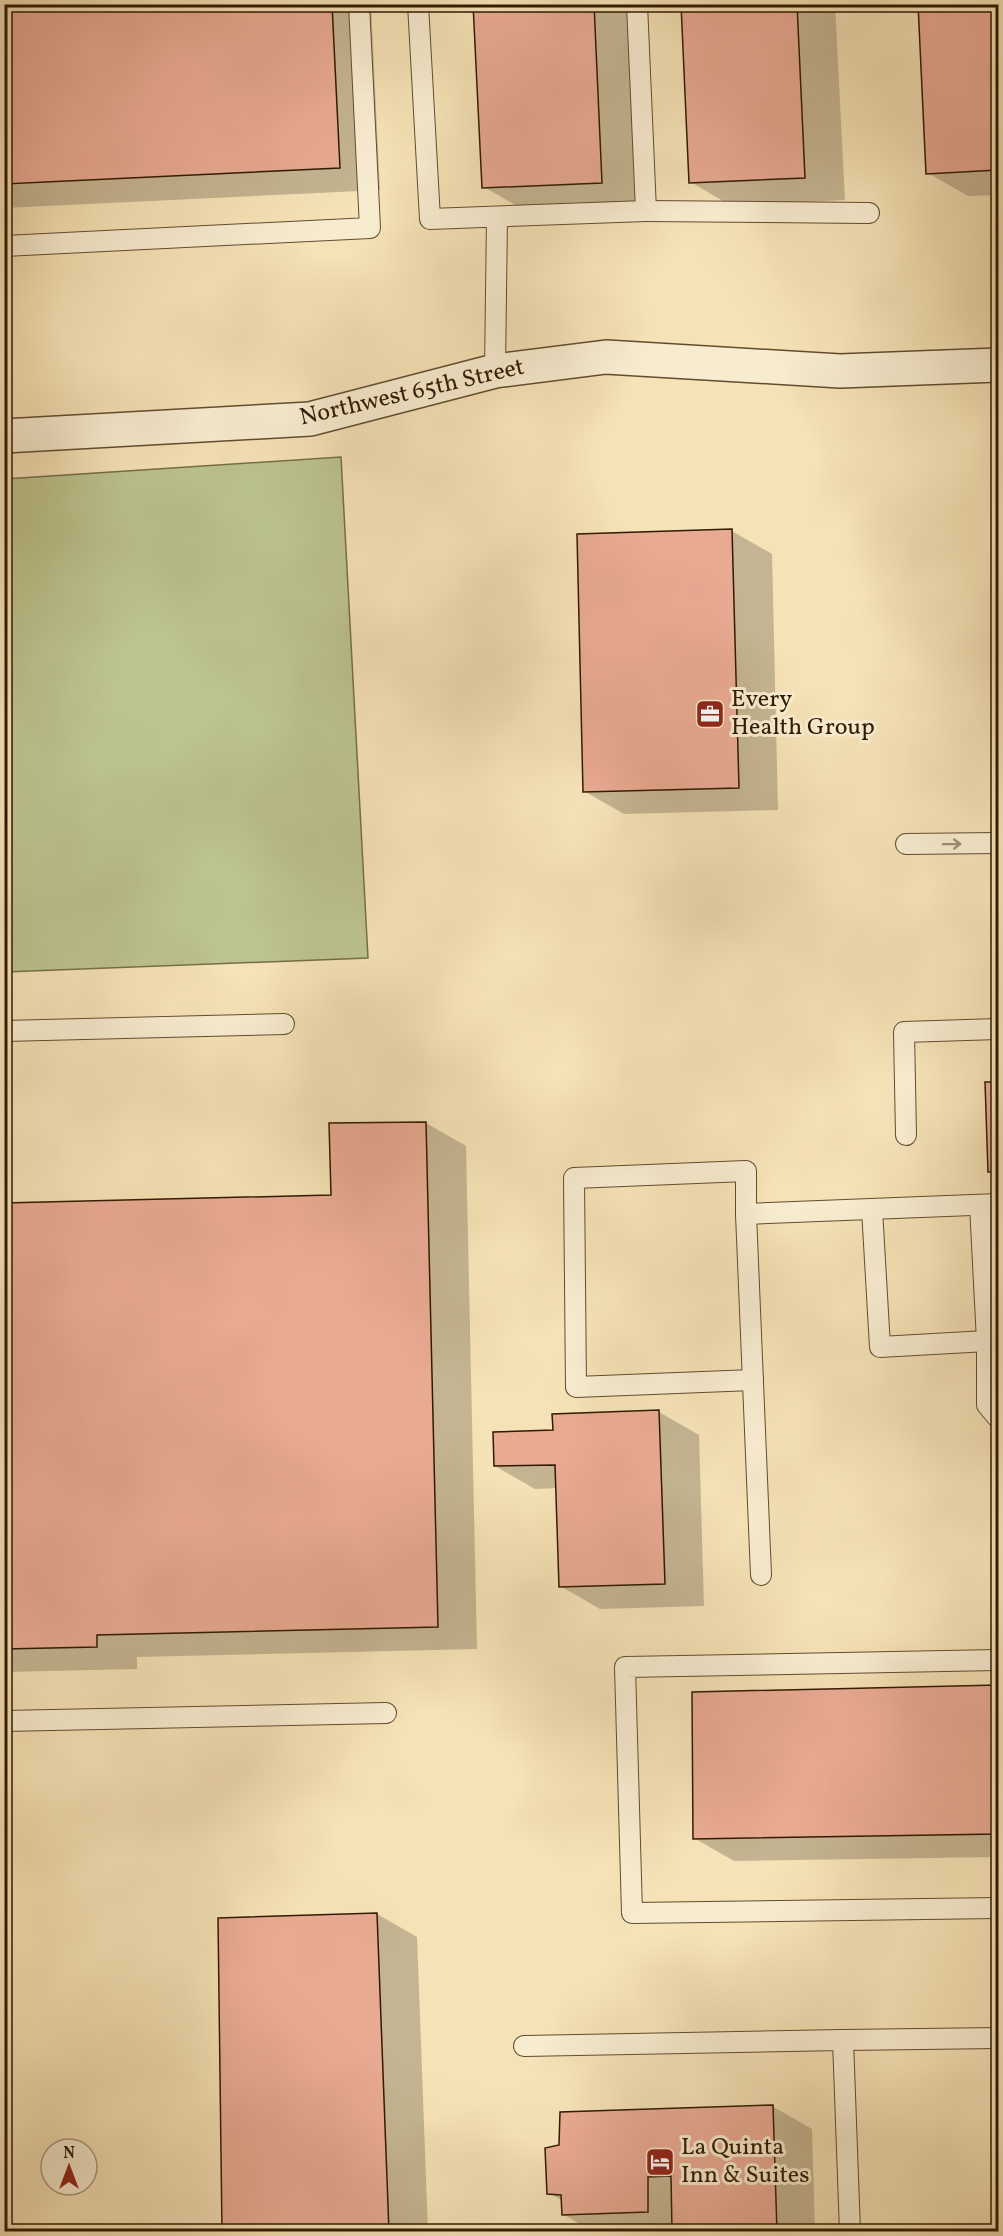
<svg xmlns="http://www.w3.org/2000/svg" width="1003" height="2236" viewBox="0 0 1003 2236" font-family="Vollkorn,serif">
<style>
.green{fill:#bcc38e;stroke:#766e47;stroke-width:1.5}
.shadow{fill:#0003}
.building{fill:#e9aa92;stroke:#311a00;stroke-width:1.5}
.lines{fill:none;stroke-linecap:round;stroke-linejoin:round}
.lane-casing{stroke:#624c2e;stroke-width:22}
.street-casing{stroke:#624c2e;stroke-width:36}
.lane{stroke:#f8ecd0;stroke-width:20}
.street{stroke:#f8ecd0;stroke-width:33}
.oneway{stroke:#9e8e72}
.labels{text-anchor:middle;dominant-baseline:central;stroke-width:6;stroke-linejoin:round;paint-order:stroke}
.street-label{font-size:24px;fill:#311a00;stroke:#f8ecd0}
.poi-label{font-size:24px;fill:#311a00;stroke:#f8ecd0;text-anchor:start}
</style>
<rect width="100%" height="100%" fill="#f5e2b6"/>
<filter id="stains"><feTurbulence type="fractalNoise" baseFrequency=".00333" numOctaves="4"/><feColorMatrix values="0 0 0 0 .2 0 0 0 0 .09 0 0 0 0 .02 0 0 0 .5 -.17"/></filter>
<radialGradient id="worn" r=".72"><stop offset=".6" stop-color="#630" stop-opacity="0"/><stop offset="1" stop-color="#630" stop-opacity=".3"/></radialGradient>
<!-- green -->
<polygon class="green" points="341,457 368,958 5,972 5,479"/>
<!-- shadow -->
<g class="shadow">
<polygon points="4,4 371,4 380,190 4,208"/>
<polygon points="475,4 632,4 642,205 524,210 484,187"/>
<polygon points="682,4 835,4 845,200 731,206 691,182"/>
<polygon points="920,4 998,4 998,195 968,196 928,173"/>
<polygon points="732,531 772,554 778,810 624,814 584,791"/>
<polygon points="998,1083 998,1176 990,1171 986,1084"/>
<polygon points="426,1123 466,1146 477,1649 137,1657 137,1669 4,1672 4,1204 333,1196"/>
<polygon points="659,1412 699,1435 704,1606 600,1609 560,1586 557,1488 535,1489 495,1466 554,1432"/>
<polygon points="998,1687 998,1857 734,1861 694,1838 694,1693"/>
<polygon points="377,1914 417,1937 428,2232 223,2232"/>
<polygon points="772,2106 812,2129 815,2232 593,2232 563,2214 563,2201 549,2193"/>
</g>
<!-- building -->
<g class="building">
<polygon points="4,4 332,4 340,168 4,184"/>
<polygon points="473,4 594,4 602,183 482,188"/>
<polygon points="681,4 797,4 805,178 689,183"/>
<polygon points="918,4 998,4 998,170 926,174"/>
<polygon points="732,529 739,788 583,792 577,534"/>
<polygon points="985,1082 998,1082 998,1172 988,1172"/>
<polygon points="426,1122 438,1627 97,1635 97,1647 4,1649 4,1203 331,1195 329,1123"/>
<polygon points="659,1410 665,1584 559,1587 555,1465 494,1466 493,1432 553,1430 552,1414"/>
<polygon points="998,1685 998,1834 693,1839 692,1692"/>
<polygon points="377,1913 389,2232 222,2232 218,1918"/>
<polygon points="773,2105 777,2232 672,2232 671,2176 648,2177 648,2212 562,2215 561,2195 547,2194 545,2148 559,2145 560,2112"/>
</g>
<g class="lines">
<!-- lane casing -->
<g class="lane-casing">
<g id="lane">
<polyline points="418,4 430,219 646,211 637,4"/>
<polyline points="646,211 869,213"/>
<polyline points="4,246 370,228 359,4"/>
<polyline points="495,371 497,217"/>
<polyline points="906,844 998,843"/>
<polyline points="4,1031 284,1024"/>
<polyline points="906,1135 904,1032 998,1029"/>
<polyline points="980,1205 987,1341 987,1405 998,1418"/>
<polyline points="872,1209 880,1347 987,1341"/>
<polyline points="746,1214 761,1575"/>
<polyline points="753,1380 576,1387 574,1178 746,1171 746,1214 998,1204"/>
<polyline points="998,1660 625,1667 632,1913 998,1908"/>
<polyline points="4,1721 386,1713"/>
<polyline points="843,2040 998,2038"/>
<polyline points="524,2046 843,2040 850,2232"/>
</g>
</g>
<!-- street casing -->
<g class="street-casing">
<polyline id="street" points="4,436 310,419 495,371 606,357 840,371 998,365"/>
</g>
<!-- lane -->
<use href="#lane" class="lane"/>
<!-- street -->
<use href="#street" class="street"/>
</g>
<!-- one-way arrows -->
<defs><path id="oneway-shaft" d="M-6 0H5M1.5-3L5.5 0L1.5 3" fill="none" stroke-width="1.6" stroke-linecap="round" stroke-linejoin="round" transform="scale(1.5)"/></defs>
<use class="oneway" href="#oneway-shaft" transform="translate(952 844) rotate(-1)"/>
<!-- icons -->
<defs>
<g id="office-square" transform="scale(1.5)"><rect x="-9" y="-9" width="18" height="18" rx="4" fill="#8f2418" stroke="#f8ecd0"/><path d="M-6-3h4V-5.5h4V-3h4V5H-6ZM-1-4.5V-3h2v-1.5ZM-6 0V1H6V0Z" fill="#fff"/></g>
<g id="hotel-square" transform="scale(1.5)"><rect x="-9" y="-9" width="18" height="18" rx="4" fill="#8f2418" stroke="#f8ecd0"/><path d="M-6-4.5h1.5V1H6V5H4.5V3h-9V5H-6ZM-4 0a1.8 1.8 0 1 1 3.6 0ZM.5 0V-2.5h3Q6-2.5 6 0Z" fill="#fff"/></g>
</defs>
<g fill-rule="evenodd">
<use href="#office-square" x="710" y="714"/>
<use href="#hotel-square" x="660" y="2162"/>
</g>
<g class="labels">
<!-- street labels -->
<g class="street-label">
<text transform="translate(412 393) rotate(-13)">Northwest 65th Street</text>
</g>
<!-- poi labels -->
<g class="poi-label">
<text x="731" y="700">Every<tspan x="731" dy="28">Health Group</tspan></text>
<text x="681" y="2148">La Quinta<tspan x="681" dy="28">Inn &amp; Suites</tspan></text>
</g>
</g>
<!-- margin -->
<rect width="1003" height="2236" fill="none" stroke="#f5e2b6" stroke-width="24"/>
<rect x="6" y="6" width="991" height="2224" fill="none" stroke="#311a00" stroke-width="3"/>
<rect x="12" y="12" width="979" height="2212" fill="none" stroke="#311a00" stroke-width="1.5"/>
<!-- north arrow -->
<g transform="translate(69 2167)"><circle r="28" fill="#f8ecd0" stroke="#a8987d" stroke-width="1.5"/>
<path d="M0-4.5L10 22L0 15L-10 22Z" fill="#8f2418"/>
<text y="-9" font-size="16" font-weight="bold" text-anchor="middle" fill="#311a00">N</text>
</g>
<rect width="100%" height="100%" filter="url(#stains)"/>
<rect width="100%" height="100%" fill="url(#worn)"/>
</svg>
